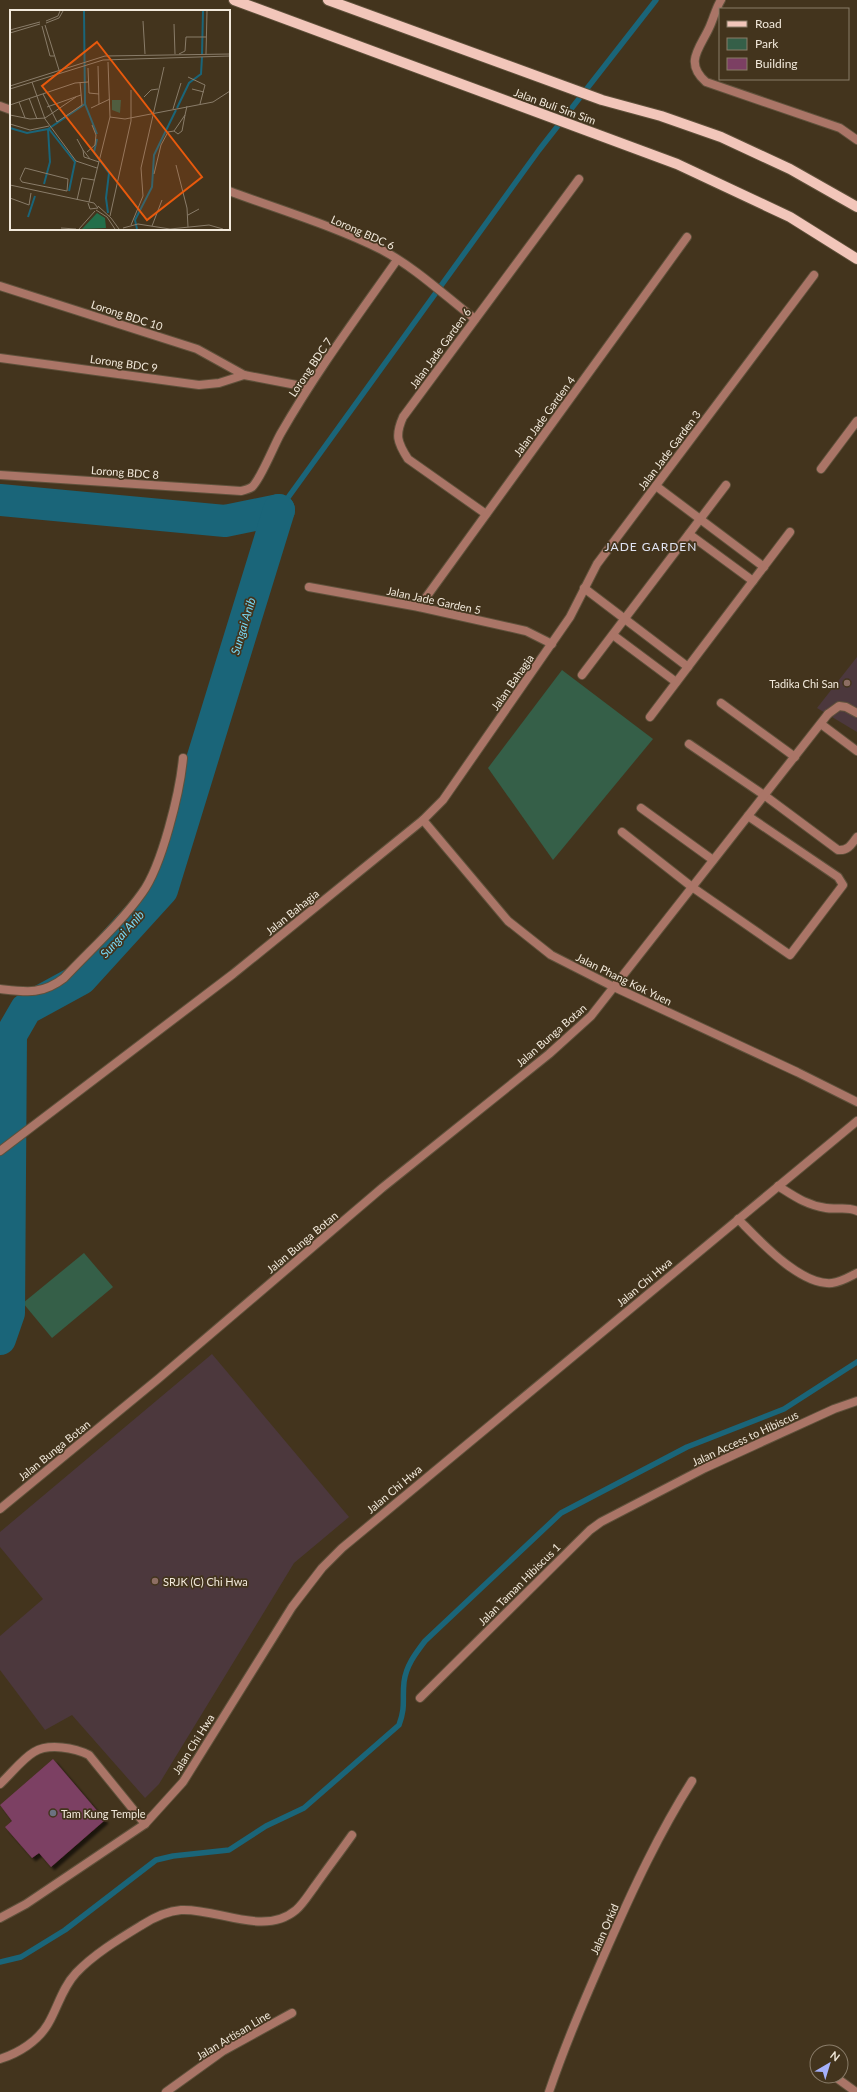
<svg xmlns="http://www.w3.org/2000/svg" width="857" height="2092" viewBox="0 0 857 2092" font-family="Lato,sans-serif">
<style>
.education{fill:#4c383d}
.green{fill:#355f48}
.lines{fill:none;stroke-linecap:round;stroke-linejoin:round}
.stream{stroke:#1a6579;stroke-width:5.5}
.river{stroke:#1a6579;stroke-width:32}
.building{fill:#7c3f63;filter:url(#shadow)}
.service-casing{stroke:#5f513b;stroke-width:10}
.minor-casing{stroke:#5f513b;stroke-width:10}
.primary-casing{stroke:#5f513b;stroke-width:12}
.service{stroke:#aa7567;stroke-width:8}
.minor{stroke:#aa7567;stroke-width:8}
.primary{stroke:#f2c6ba;stroke-width:10}
.education-dot{fill:#8d6e63;stroke:#43341d;stroke-width:1.5}
.worship-dot{fill:#6b7280;stroke:#43341d;stroke-width:1.5}
.labels{text-anchor:middle;dominant-baseline:central;stroke-width:3.5;stroke-linejoin:round;paint-order:stroke}
.street-label{font-size:11px;fill:#f2e9db;stroke:#43341d}
.poi-label{font-size:11px;fill:#f2e9db;stroke:#43341d;text-anchor:start}
.neighbourhood-label{font-size:12px;letter-spacing:1px;fill:#e0e3f2;stroke:#43341d}
.water-label{font-size:12px;font-style:italic;fill:#78daf7;stroke:#43341d}
.inset-river{fill:none;stroke:#1a6579;stroke-width:2}
.inset-road{fill:none;stroke:#897c69;stroke-width:1}
.view{fill:#e8590c;fill-opacity:0.15;stroke:#e8590c;stroke-width:2}
.inset-edge{fill:none;stroke:#f2e9db;stroke-width:2}
</style>
<defs>
<filter id="shadow"><feDropShadow dx="3.5" dy="3.5" stdDeviation="1" flood-color="#0009"/></filter>
</defs>
<rect width="100%" height="100%" fill="#43341d"/>
<!-- education -->
<g class="education">
<polygon points="857,657 857,732 817,708"/>
<polygon points="212,1354 349,1517 294,1563 159,1784 145,1798 72,1715 45,1730 0,1670 0,1636 43,1599 0,1547 0,1532"/>
</g>
<!-- green -->
<g class="green">
<polygon points="562,670 653,739 553,860 488,768"/>
<polygon points="84,1253 113,1287 52,1338 23,1303"/>
</g>
<g class="lines">
<!-- stream -->
<g class="stream">
<polyline points="279,510 539,150 656,0"/>
<path d="M 0,1962 L 21,1957 L 65,1930 L 156,1860 L 173,1856 L 229,1850 L 266,1826 L 304,1808 L 399,1725 C 406,1706 402,1700 404,1682 C 406,1666 415,1654 425,1641 L 561,1513 L 687,1447 L 784,1409 L 857,1362"/>
</g>
<!-- river -->
<g class="river">
<polyline points="0,500 225,521 279,510"/>
<polyline points="0,1339 9,1313 11,1035 26,1009 81,979 162,890 279,510"/>
</g>
</g>
<!-- building -->
<polygon class="building" points="53,1759 105,1820 51,1867 39,1853 32,1858 5,1827 12,1821 0,1805"/>
<g class="lines">
<!-- service casing -->
<g class="service-casing">
<g id="service">
<path d="M 721,0 C 716,8 714,17 710,26 C 701,47 683,62 706,82 L 840,128 L 857,140"/>
<polyline points="821,469 857,421"/>
<polyline points="656,486 764,567"/>
<polyline points="689,534 753,581"/>
<polyline points="584,588 688,667"/>
<polyline points="613,635 676,682"/>
<polyline points="582,675 726,485"/>
<polyline points="721,703 795,757"/>
<polyline points="828,714 839,706 846,707 857,713"/>
<polyline points="650,717 790,532"/>
<polyline points="821,724 857,751"/>
<path d="M 689,744 L 764,795 L 838,850 C 848,851 852,844 857,837"/>
<polyline points="641,808 713,860"/>
<polyline points="622,832 692,887 790,955 843,885 838,877 748,816"/>
<path d="M 778,1186 C 794,1196 806,1205 826,1208 C 836,1210 848,1206 857,1211"/>
<path d="M 738,1219 C 758,1239 800,1286 832,1283 C 841,1282 849,1277 857,1273"/>
<path d="M 0,1784 C 11,1774 22,1759 34,1752 C 49,1743 75,1748 89,1755 L 145,1824"/>
<path d="M 0,2059 C 19,2053 38,2041 48,2024 C 58,2007 62,1988 76,1973 C 94,1954 119,1939 142,1925 C 153,1918 168,1911 181,1910 C 218,1908 264,1937 296,1910 C 303,1904 309,1894 315,1886 C 327,1869 340,1852 352,1835"/>
<polyline points="815,2062 817,2063"/>
<polyline points="834,2076 856,2092"/>
</g>
</g>
<!-- minor casing -->
<g class="minor-casing">
<g id="minor">
<polyline points="0,106 11,110"/>
<path d="M 229,191 C 280,210 334,226 382,250 C 416,268 445,296 475,319"/>
<polyline points="0,286 197,349 244,375 307,387"/>
<polyline points="0,358 199,385 219,383 244,375"/>
<path d="M 0,475 L 241,491 C 245,490 249,489 252,487 C 261,479 274,445 281,433 C 316,372 357,317 397,260"/>
<path d="M 486,514 L 408,459 C 397,442 395,435 403,417 L 579,179"/>
<polyline points="309,587 419,607 526,631 552,644"/>
<polyline points="419,607 687,237"/>
<polyline points="423,820 508,921 551,955 614,987 797,1072 857,1102"/>
<path d="M 0,989 C 26,992 42,995 64,978 C 90,950 120,924 142,893 C 162,866 180,791 183,758"/>
<polyline points="0,1151 233,974 423,820 443,800 570,617 597,564 814,275"/>
<polyline points="0,1509 158,1379 382,1188 549,1054 591,1016 828,714"/>
<polyline points="420,1698 590,1530 601,1522 705,1468 834,1409 857,1401"/>
<polyline points="0,1918 26,1904 145,1824 183,1782 292,1607 322,1568 342,1548 857,1121"/>
<polyline points="166,2092 223,2051 292,2013"/>
<path d="M 549,2092 C 566,2042 587,1994 608,1946 C 633,1889 659,1833 692,1781"/>
</g>
</g>
<!-- primary casing -->
<g class="primary-casing">
<g id="primary">
<polyline points="234,0 677,164 790,217 857,259"/>
<polyline points="328,0 602,100 661,116 721,137 790,169 857,207"/>
</g>
</g>
<!-- service -->
<use href="#service" class="service"/>
<!-- minor -->
<use href="#minor" class="minor"/>
<!-- primary -->
<use href="#primary" class="primary"/>
</g>
<!-- markers -->
<g class="education-dot">
<circle cx="847" cy="683" r="4"/>
<circle cx="155" cy="1581" r="4"/>
</g>
<circle class="worship-dot" cx="53" cy="1813" r="4"/>
<g class="labels">
<!-- street labels -->
<g class="street-label">
<text transform="translate(555 106) rotate(20)">Jalan Buli Sim Sim</text>
<text transform="translate(363 232) rotate(24)">Lorong BDC 6</text>
<text transform="translate(127 315) rotate(18)">Lorong BDC 10</text>
<text transform="translate(440 348) rotate(-54)">Jalan Jade Garden 6</text>
<text transform="translate(124 363) rotate(8)">Lorong BDC 9</text>
<text transform="translate(310 367) rotate(-56)">Lorong BDC 7</text>
<text transform="translate(544 416) rotate(-54)">Jalan Jade Garden 4</text>
<text transform="translate(669 450) rotate(-53)">Jalan Jade Garden 3</text>
<text transform="translate(125 472) rotate(4)">Lorong BDC 8</text>
<text transform="translate(434 600) rotate(12)">Jalan Jade Garden 5</text>
<text transform="translate(512 682) rotate(-55)">Jalan Bahagia</text>
<text transform="translate(292 912) rotate(-39)">Jalan Bahagia</text>
<text transform="translate(624 979) rotate(26)">Jalan Phang Kok Yuen</text>
<text transform="translate(551 1035) rotate(-41)">Jalan Bunga Botan</text>
<text transform="translate(302 1242) rotate(-40)">Jalan Bunga Botan</text>
<text transform="translate(644 1282) rotate(-40)">Jalan Chi Hwa</text>
<text transform="translate(745 1438) rotate(-25)">Jalan Access to Hibiscus</text>
<text transform="translate(54 1450) rotate(-39)">Jalan Bunga Botan</text>
<text transform="translate(394 1489) rotate(-40)">Jalan Chi Hwa</text>
<text transform="translate(519 1584) rotate(-45)">Jalan Taman Hibiscus 1</text>
<text transform="translate(193 1744) rotate(-58)">Jalan Chi Hwa</text>
<text transform="translate(604 1929) rotate(-66)">Jalan Orkid</text>
<text transform="translate(233 2035) rotate(-31)">Jalan Artisan Line</text>
</g>
<!-- poi labels -->
<g class="poi-label">
<text x="839" y="683" text-anchor="end">Tadika Chi San</text>
<text x="163" y="1581">SRJK (C) Chi Hwa</text>
<text x="61" y="1813">Tam Kung Temple</text>
</g>
<!-- neighbourhood labels -->
<g class="neighbourhood-label">
<text x="651" y="546">JADE GARDEN</text>
</g>
<!-- water labels -->
<g class="water-label">
<text transform="translate(243 626) rotate(-73)">Sungai Anib</text>
<text transform="translate(122 934) rotate(-48)">Sungai Anib</text>
</g>
</g>
<!-- overview -->
<g transform="translate(10 10)">
<rect width="220" height="220" fill="#43341d"/>
<path d="M 102,90 L 111,90 L 110,103 L 102,100 Z" fill="#355f48"/>
<path d="M 87,203 L 95,208 L 96,218 L 72,219 Z" fill="#236f4a"/>
<path class="inset-river" d="M 74,1 L 75,94M 192,44 L 193,1M 167,98 L 179,73 L 191,64 L 192,47M 0,118 L 17,123 L 38,119 L 75,94 L 87,124M 39,119 L 65,152 L 59,181M 87,129 L 84,142 L 99,163 L 96,188 L 98,203M 34,174 L 40,152 L 38,119M 18,207 L 25,186M 127,219 L 125,210 L 142,177 L 144,145 L 166,100"/>
<path class="inset-road" d="M 36,11 L 48,6 L 50,1M 133,11 L 135,44M 36,13 L 49,8 L 53,1M 164,14 L 165,44M 35,15 L 49,60M 32,16 L 40,46 L 44,46M 0,20 L 30,12M 0,23 L 30,14M 169,44 L 175,41 L 176,27 L 196,27M 196,44 L 197,1M 88,56 L 89,94M 78,58 L 79,83 L 89,84M 178,67 L 195,75 L 190,94M 22,72 L 35,109 L 66,151 L 87,158M 0,76 L 95,46 L 220,44M 0,79 L 93,50 L 220,46M 182,79 L 194,82M 33,84 L 47,112 L 72,95 L 70,72M 134,87 L 141,80 L 148,79M 19,88 L 27,109M 9,92 L 15,108M 0,95 L 65,73 L 78,72M 37,97 L 71,85M 81,98 L 100,89M 163,99 L 171,73M 0,105 L 20,109 L 35,108 L 66,87M 100,107 L 115,109 L 203,92 L 220,81M 0,114 L 20,120 L 39,116M 164,121 L 175,105 L 177,96M 164,121 L 168,124 L 172,121 L 175,105M 67,129 L 73,140M 77,142 L 85,135 L 86,125 L 82,115M 80,149 L 73,140 L 74,147 L 89,152M 166,155 L 177,198 L 178,217M 15,158 L 58,169 L 57,181 L 12,172 L 10,169 ZM 144,164 L 151,135 L 158,122 L 164,121M 0,175 L 84,193 L 88,198 L 80,199 L 78,193M 0,188 L 19,195 L 21,183M 67,190 L 72,168 L 84,170M 79,192 L 100,107 L 98,52M 88,196 L 101,208 L 109,219M 86,200 L 97,207 L 105,219M 178,205 L 189,199M 100,206 L 121,111 L 121,80M 121,215 L 133,186 L 131,158 L 154,57M 142,216 L 152,190M 51,218 L 66,219M 113,218 L 128,214 L 160,219 L 199,215 L 213,219M 69,219 L 85,201"/>
<path class="view" d="M 87,32 L 192,167 L 137,210 L 32,76 Z"/>
<rect width="220" height="220" class="inset-edge"/>
</g>
<!-- legend -->
<rect x="719" y="8" width="130" height="72" fill="#43341d" stroke="#897c69"/>
<rect x="727" y="21" width="20" height="6" fill="#f2c6ba" stroke="#897c69"/>
<text x="755" y="28" font-size="12" fill="#f2e9db">Road</text>
<rect x="727" y="38" width="20" height="12" fill="#355f48" stroke="#897c69"/>
<text x="755" y="48" font-size="12" fill="#f2e9db">Park</text>
<rect x="727" y="58" width="20" height="12" fill="#7c3f63" stroke="#897c69"/>
<text x="755" y="68" font-size="12" fill="#f2e9db">Building</text>
<!-- north arrow -->
<g transform="translate(829 2064) rotate(38)"><circle r="19" fill="#43341d" stroke="#897c69"/>
<path d="M0-3L7 15L0 10L-7 15Z" fill="#a5b1fc"/>
<text y="-6" font-size="11" font-weight="bold" text-anchor="middle" fill="#f2e9db">N</text>
</g>
</svg>
